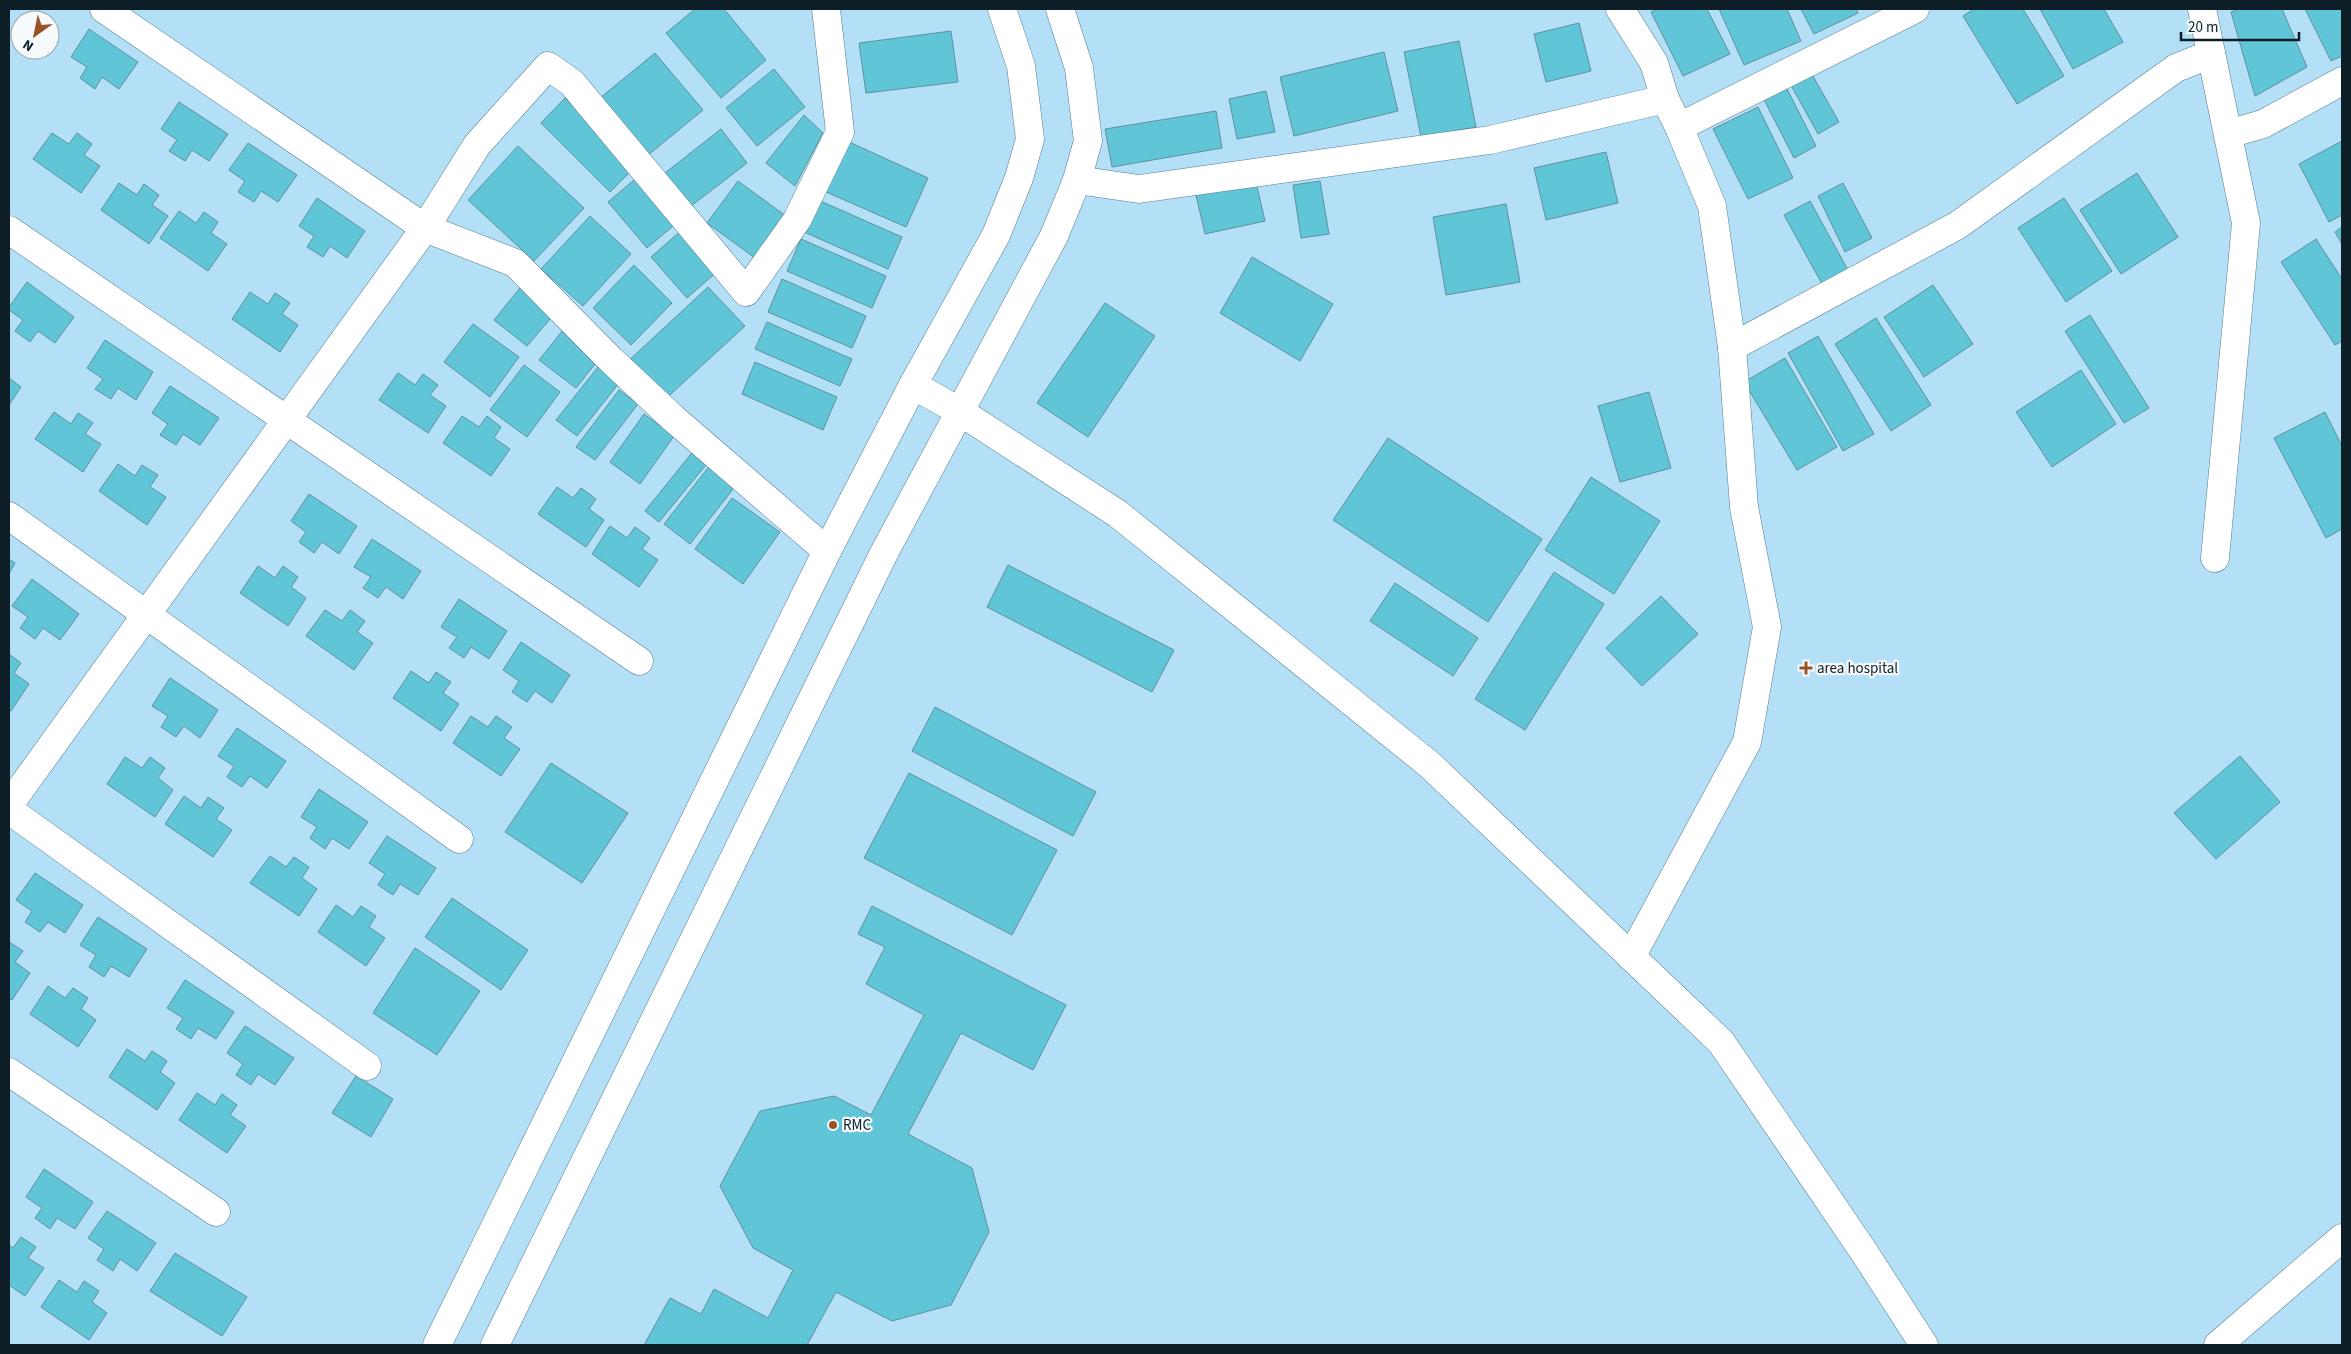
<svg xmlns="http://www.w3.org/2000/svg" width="2351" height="1354" viewBox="0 0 2351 1354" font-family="'Source Sans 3',sans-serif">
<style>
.building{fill:#61c5d8;stroke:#5e919b}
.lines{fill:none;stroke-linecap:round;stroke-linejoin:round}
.minor-casing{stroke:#547d92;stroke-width:29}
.major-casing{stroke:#547d92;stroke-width:29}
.minor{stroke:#fff;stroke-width:28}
.major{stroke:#fff;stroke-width:28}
.poi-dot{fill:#985427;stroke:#f6fafd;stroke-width:2}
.labels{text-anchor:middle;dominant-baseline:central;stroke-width:4.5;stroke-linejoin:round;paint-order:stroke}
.poi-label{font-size:15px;fill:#0d1e26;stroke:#f6fafd;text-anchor:start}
</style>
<rect width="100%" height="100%" fill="#b4e0f7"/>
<!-- building -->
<g class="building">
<polygon points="695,9 724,9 766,60 721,98 666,33"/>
<polygon points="1658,9 1707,9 1730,54 1683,76 1651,12"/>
<polygon points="1719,9 1787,9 1801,41 1744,65"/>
<polygon points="1801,9 1856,9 1858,13 1814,34"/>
<polygon points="1974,9 2023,9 2064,76 2017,104 1963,16"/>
<polygon points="2040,9 2104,9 2123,42 2073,69"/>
<polygon points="2239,9 2282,9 2307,67 2255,96 2231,12"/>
<polygon points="2305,9 2342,9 2342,56 2331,61"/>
<polygon points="1579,23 1591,71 1546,82 1534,34"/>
<polygon points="89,29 138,62 119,89 102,77 95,89 80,78 87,67 71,57"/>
<polygon points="951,31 958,82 866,93 859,43"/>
<polygon points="1459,41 1476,127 1421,137 1404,52"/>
<polygon points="1384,52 1398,111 1294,136 1280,77"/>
<polygon points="655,53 703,110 647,156 600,98"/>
<polygon points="774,69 805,107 757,146 726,108"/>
<polygon points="1809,69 1839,122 1818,134 1788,80"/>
<polygon points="1781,77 1816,146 1794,158 1758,88"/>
<polygon points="1266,91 1275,132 1237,139 1229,99"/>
<polygon points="565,98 634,168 610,192 541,123"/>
<polygon points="179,102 228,134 209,161 192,150 185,161 169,151 177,140 161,129"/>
<polygon points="1758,107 1793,178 1748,199 1713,129"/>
<polygon points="1216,111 1222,148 1112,167 1105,129"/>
<polygon points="804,115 823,133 795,186 766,163"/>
<polygon points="721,129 747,163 691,206 665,173"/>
<polygon points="52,133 69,144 77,133 92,144 84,155 100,166 81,193 33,159"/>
<polygon points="847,141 928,178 906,227 824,191"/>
<polygon points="2342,141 2342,215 2329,222 2299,164"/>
<polygon points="248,143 297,175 278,202 261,191 254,202 238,192 245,181 229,170"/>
<polygon points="518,146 584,208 534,261 468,200"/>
<polygon points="1606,152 1618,203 1546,220 1534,168"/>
<polygon points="2137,173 2178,237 2121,274 2080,210"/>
<polygon points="640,175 679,221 647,248 608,202"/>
<polygon points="1255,178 1265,221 1205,234 1195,191"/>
<polygon points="738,181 786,216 755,258 707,223"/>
<polygon points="1320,181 1329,234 1301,238 1293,185"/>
<polygon points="119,183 137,195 144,184 159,195 152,205 168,216 149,244 101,210"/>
<polygon points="1843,183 1872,238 1845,252 1818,196"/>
<polygon points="317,198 365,231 347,258 330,246 323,257 307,247 314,236 299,226"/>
<polygon points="2064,198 2112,271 2066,302 2018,228"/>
<polygon points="818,200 902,237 888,269 804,232"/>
<polygon points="1810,201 1848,270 1822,284 1784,215"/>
<polygon points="1506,204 1520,282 1446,295 1433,217"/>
<polygon points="179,211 196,223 204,212 218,222 211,233 227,244 208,271 160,238"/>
<polygon points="590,216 631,254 583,306 541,269"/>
<polygon points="2342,227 2342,244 2335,232"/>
<polygon points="683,229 719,270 687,298 651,257"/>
<polygon points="801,239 886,276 872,308 787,271"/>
<polygon points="2316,239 2342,279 2342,341 2335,345 2281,262"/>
<polygon points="1252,257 1333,304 1300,361 1220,313"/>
<polygon points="634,265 672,303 631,345 593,308"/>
<polygon points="782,279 866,316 852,348 768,312"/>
<polygon points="27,282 74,317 55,343 38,331 30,342 15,331 23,320 9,310 9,307"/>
<polygon points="524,283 557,311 527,346 494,320"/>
<polygon points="1933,285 1973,344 1924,377 1884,317"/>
<polygon points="708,287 745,326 660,404 624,365"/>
<polygon points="250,292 268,304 275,293 290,303 282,314 298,325 280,352 232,319"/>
<polygon points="1105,303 1155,336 1088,437 1037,403"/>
<polygon points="2090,315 2149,408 2124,423 2065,331"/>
<polygon points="1876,318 1931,405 1891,431 1835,344"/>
<polygon points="767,322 852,359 840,386 755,349"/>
<polygon points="473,324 519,357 490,397 444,362"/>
<polygon points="563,330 599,359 576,388 539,360"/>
<polygon points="1818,336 1874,434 1843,451 1788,353"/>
<polygon points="105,340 153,372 136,400 118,388 111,399 95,389 103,379 87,368"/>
<polygon points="1785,358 1837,447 1797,470 1744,382"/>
<polygon points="755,362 837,397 823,430 742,394"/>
<polygon points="524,365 560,392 527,437 490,410"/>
<polygon points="598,367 619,383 577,436 556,420"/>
<polygon points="2081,370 2116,424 2052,467 2016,412"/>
<polygon points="398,373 415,385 423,374 438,385 430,395 446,406 428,433 379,400"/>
<polygon points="9,378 21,387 9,405"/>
<polygon points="170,386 219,418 200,445 183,434 176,445 160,435 168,424 152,413"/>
<polygon points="619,390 638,404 595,460 576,447"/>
<polygon points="1649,392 1671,468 1620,482 1598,406"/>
<polygon points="54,412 71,424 78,413 93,423 85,434 101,444 83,472 35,439"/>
<polygon points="2325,412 2342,446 2342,529 2326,538 2274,438"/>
<polygon points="644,414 674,436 640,484 610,462"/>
<polygon points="462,416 479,427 487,416 501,427 494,438 510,449 491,476 443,443"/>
<polygon points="1388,438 1542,539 1488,622 1333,520"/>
<polygon points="695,449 710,460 659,522 645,511"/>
<polygon points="118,464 135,476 142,465 158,475 150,487 166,497 147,525 99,491"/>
<polygon points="711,464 737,484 690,544 664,524"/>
<polygon points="1591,477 1660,521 1614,594 1545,550"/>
<polygon points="557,487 573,498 581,488 596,499 589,509 604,520 586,547 538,514"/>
<polygon points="309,494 357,526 339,554 322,542 314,553 299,542 306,532 291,521"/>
<polygon points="732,498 780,532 743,584 695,549"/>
<polygon points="610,526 627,538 635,527 650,538 642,549 658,560 639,587 592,554"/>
<polygon points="372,539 421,571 403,599 386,587 378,598 363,588 371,577 354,567"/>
<polygon points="9,559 15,563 9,574"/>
<polygon points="1008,565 1174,650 1152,692 987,607"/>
<polygon points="258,566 275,578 283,566 298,577 291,587 306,598 288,626 240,593"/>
<polygon points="1554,572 1604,604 1525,730 1475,699"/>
<polygon points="32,579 79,614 60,640 43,628 35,639 20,628 28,617 12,606"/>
<polygon points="1395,583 1478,638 1453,676 1370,621"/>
<polygon points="1661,596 1698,634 1642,686 1606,648"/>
<polygon points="459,599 507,631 489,659 471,647 464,658 449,648 457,637 441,627"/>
<polygon points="325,610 342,621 350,610 365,621 357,632 373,643 354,670 306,636"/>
<polygon points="521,642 570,675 552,703 535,691 527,702 512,692 519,681 503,670"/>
<polygon points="9,654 21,663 14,673 29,684 11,711 9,710"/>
<polygon points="411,671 429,683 436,672 451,682 443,693 459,704 441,731 393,698"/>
<polygon points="170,678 218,710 200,738 184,726 176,737 161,727 168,716 152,706"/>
<polygon points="935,707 1096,792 1073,836 912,751"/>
<polygon points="471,716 488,727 496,716 512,727 504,738 520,749 501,776 453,743"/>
<polygon points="237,728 286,761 267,788 250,776 242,787 227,777 234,766 218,756"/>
<polygon points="2240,756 2280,802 2216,859 2174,813"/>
<polygon points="125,757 142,768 150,757 165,768 158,778 173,790 155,817 107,784"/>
<polygon points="551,763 628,813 582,883 505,832"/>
<polygon points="909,773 1057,850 1012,935 864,858"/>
<polygon points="319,789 368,822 349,849 332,838 325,849 310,838 317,827 301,817"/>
<polygon points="184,796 201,808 208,797 224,808 216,819 232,830 213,857 165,824"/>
<polygon points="387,836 436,868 418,895 400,884 393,895 378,885 385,874 369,863"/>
<polygon points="270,856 286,867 294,857 309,867 302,878 317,889 299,916 250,883"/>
<polygon points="35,873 83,905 65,933 48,922 40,932 25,922 32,911 16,900"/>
<polygon points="452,898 528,950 501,990 425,937"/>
<polygon points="336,905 353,917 361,906 376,916 369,927 385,938 366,966 318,932"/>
<polygon points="872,906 1066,1005 1033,1070 961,1033 908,1134 972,1168 989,1232 951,1305 892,1321 836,1292 807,1345 644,1345 670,1298 701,1314 714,1289 768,1318 793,1270 753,1248 720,1186 760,1111 834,1096 871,1115 924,1015 866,984 885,947 858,934"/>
<polygon points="98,917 147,949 129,977 111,966 104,977 89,967 96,955 80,945"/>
<polygon points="9,942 23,951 15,962 30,973 12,1000 9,998"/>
<polygon points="415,948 480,991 437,1055 373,1013"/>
<polygon points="185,980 234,1012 216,1039 198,1028 191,1039 176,1029 183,1018 167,1008"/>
<polygon points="48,986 65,998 73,988 88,998 81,1009 96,1020 78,1047 30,1014"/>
<polygon points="245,1026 294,1058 275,1085 258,1074 251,1085 236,1075 243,1064 227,1053"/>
<polygon points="127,1049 145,1061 152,1051 167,1061 160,1072 175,1083 157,1110 109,1077"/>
<polygon points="356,1076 393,1099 371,1137 332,1113"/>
<polygon points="197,1093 215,1105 222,1094 237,1105 230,1115 246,1126 227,1153 179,1120"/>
<polygon points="44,1169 93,1202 75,1229 57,1218 50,1229 35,1218 42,1208 26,1197"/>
<polygon points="107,1211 156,1243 137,1271 120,1259 113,1271 97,1260 104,1249 88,1238"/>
<polygon points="21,1237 36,1247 28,1258 44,1268 25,1296 9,1285 9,1245 13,1248"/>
<polygon points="175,1253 247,1297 222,1336 150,1291"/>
<polygon points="59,1280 77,1292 84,1281 99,1291 92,1302 107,1313 89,1340 41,1307"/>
</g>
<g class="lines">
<!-- minor casing -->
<g class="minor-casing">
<g id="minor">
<polyline points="104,9 425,228 515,263 610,359 674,419 827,551"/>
<polyline points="1620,9 1654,63 1665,99"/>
<polyline points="1915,9 1679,127 1712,206 1732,347 1958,225 2176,68 2211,54"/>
<polyline points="2202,9 2246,223 2215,558"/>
<polyline points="2228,134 2263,124 2342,81"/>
<polyline points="1077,180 1139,189 1490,140 1665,99 1679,127"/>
<polyline points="9,230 639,661"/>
<polyline points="913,385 959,411 1118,514 1430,765 1721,1042 1864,1252 1924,1345"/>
<polyline points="9,516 459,839"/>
<polyline points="9,805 425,228 477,145 548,66 572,83 746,292 797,220 840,132 826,9"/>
<polyline points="9,810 367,1066"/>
<polyline points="1631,957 1747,742 1767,627 1744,507 1732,347"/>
<polyline points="9,1072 216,1212"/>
</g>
</g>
<!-- major casing -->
<g class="major-casing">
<g id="major">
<polyline points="437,1345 827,551 913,385 996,235 1019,178 1030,139 1021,66 1002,9"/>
<polyline points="495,1345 884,553 1054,236 1077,180 1088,141 1079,68 1060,9"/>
<polyline points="2218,1345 2342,1238"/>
</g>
</g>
<!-- minor -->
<use href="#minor" class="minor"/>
<!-- major -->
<use href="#major" class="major"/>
</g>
<!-- markers -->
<g class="poi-dot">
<path d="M1803.5 660.5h5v5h5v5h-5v5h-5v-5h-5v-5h5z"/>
<circle cx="833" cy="1125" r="5"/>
</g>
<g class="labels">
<!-- poi labels -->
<g class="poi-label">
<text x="1817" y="668">area hospital</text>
<text x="843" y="1125">RMC</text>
</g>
</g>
<!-- border -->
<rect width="2351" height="1354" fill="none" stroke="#0d1e26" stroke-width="20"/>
<!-- north arrow -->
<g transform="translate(35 35) rotate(213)"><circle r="24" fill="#f6fafd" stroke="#99a2a7"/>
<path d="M0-4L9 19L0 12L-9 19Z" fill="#985427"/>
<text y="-8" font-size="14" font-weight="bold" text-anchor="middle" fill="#0d1e26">N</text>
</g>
<!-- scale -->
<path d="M2181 32v8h118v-8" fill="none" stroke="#0d1e26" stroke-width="2.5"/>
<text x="2188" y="32" font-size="15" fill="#0d1e26" stroke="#f6fafd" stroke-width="4" paint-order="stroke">20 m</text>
</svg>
